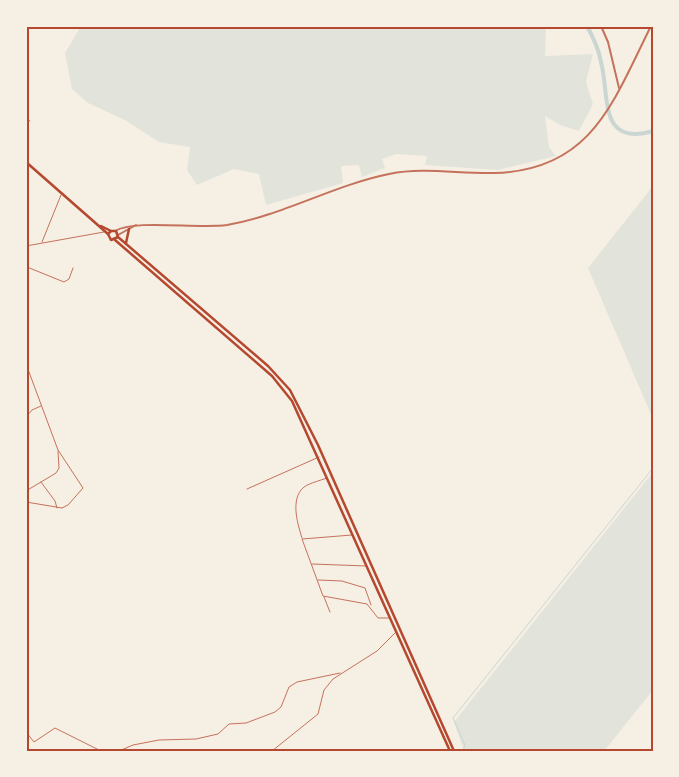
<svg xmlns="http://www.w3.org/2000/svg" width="679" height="777" viewBox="0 0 679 777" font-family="Commissioner,sans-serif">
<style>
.green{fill:#e2e4dc}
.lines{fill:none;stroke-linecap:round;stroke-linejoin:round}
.stream{stroke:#c9d6d2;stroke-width:1}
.canal{stroke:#c9d6d2;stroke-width:4}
.minor{stroke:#c5725c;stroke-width:1}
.tertiary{stroke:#c5725c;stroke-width:2}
.trunk{stroke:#b5482f;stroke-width:2.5}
.neatline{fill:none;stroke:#b5482f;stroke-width:2}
</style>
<rect width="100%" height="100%" fill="#f6efe4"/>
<!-- green -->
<g class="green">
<polygon points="81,26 546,26 545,56 593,54 586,82 593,104 579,131 560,125 545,116 549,147 556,156 498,170 425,165 427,156 396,154 382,159 385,168 362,177 359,165 341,166 343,183 266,205 259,174 234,169 197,185 187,170 190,147 159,142 125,120 88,103 72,89 65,53"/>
<polygon points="653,186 653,419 588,268"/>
<polygon points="653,472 653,690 604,751 464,751 454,722"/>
</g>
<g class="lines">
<!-- stream -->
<polyline class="stream" points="463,751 465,745 453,718 653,468"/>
<!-- canal -->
<path class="canal" d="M 587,26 C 593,37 599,50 601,62 C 610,96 598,147 653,131"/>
<!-- minor -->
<g class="minor">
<polyline points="26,118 30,121"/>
<polyline points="42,242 61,195"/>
<polyline points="26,246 104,232"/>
<polyline points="27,267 64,282 69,279 73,268"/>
<polyline points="26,270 28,246"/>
<polyline points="26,294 27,299"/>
<polyline points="26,364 58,450 83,488 68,505 62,508 26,502"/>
<polyline points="26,417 32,410 41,406"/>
<polyline points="41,482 55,501 57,508"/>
<polyline points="247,489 319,457"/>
<polyline points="26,491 56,473 59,468 58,451"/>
<polyline points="352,535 302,539 323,596 367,604 378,618 389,618"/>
<path d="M 302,538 C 298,525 291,503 301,490 C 305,484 319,481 327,478"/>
<polyline points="312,564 366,566"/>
<polyline points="318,580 342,581 365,588 371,605"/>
<polyline points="324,597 330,612"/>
<polyline points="26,732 34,742 55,728 101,751"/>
<polyline points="119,751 133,745 159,740 196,739 218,734 229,724 246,723 275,712 281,707 289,687 297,682 340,673"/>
<polyline points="272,751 318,714 324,690 333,679 377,651 395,633"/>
</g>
<!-- tertiary -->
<g class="tertiary">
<polyline points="601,26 608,42 619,88"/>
<polyline points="26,28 28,26"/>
<path d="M 115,231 C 135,219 197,229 227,225 C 281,216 334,185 389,174 C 424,167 459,174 495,173 C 592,170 613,102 651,26"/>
<polyline points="118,235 136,225"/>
</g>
<!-- trunk -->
<g class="trunk">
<polyline points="26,162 108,234"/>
<polyline points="101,226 111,231"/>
<polyline points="118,237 111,240 108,234 111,231 116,231 118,237 268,366 290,390 318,445 454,751"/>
<polyline points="115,240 272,376 292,401 450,751"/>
<polyline points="126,243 129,229"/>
</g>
</g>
<!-- border -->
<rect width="679" height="777" fill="none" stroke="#f6efe4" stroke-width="55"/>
<rect x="28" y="28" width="624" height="722" class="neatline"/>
</svg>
